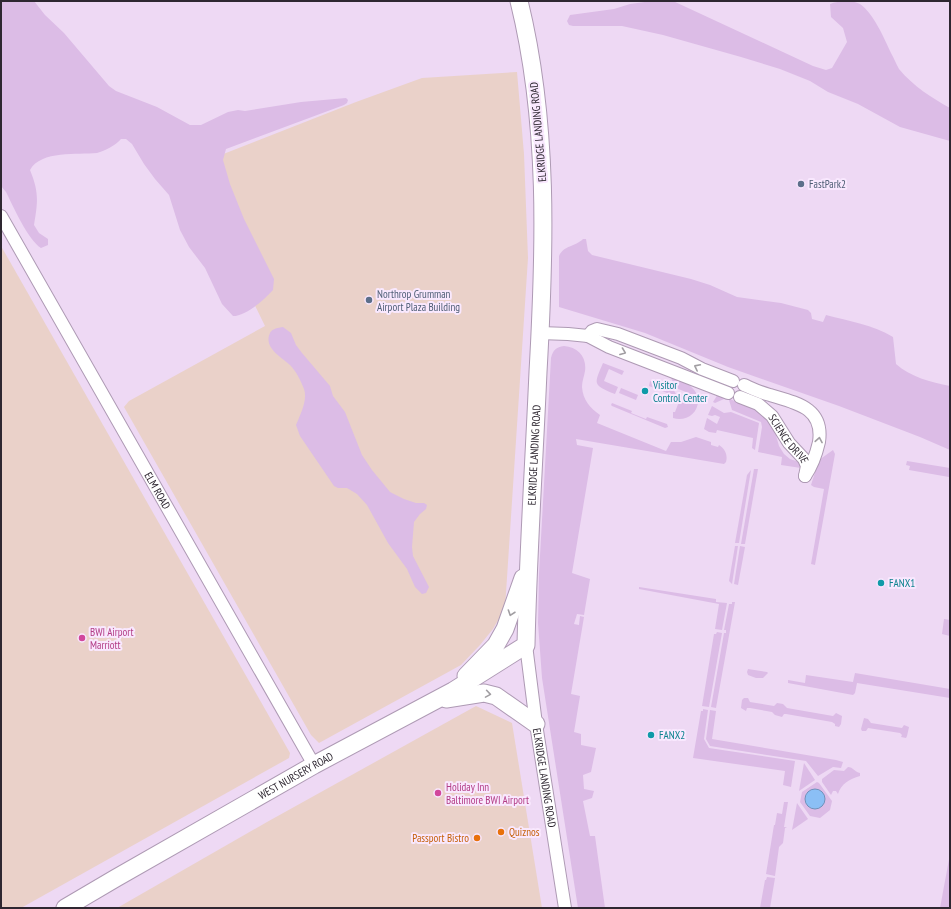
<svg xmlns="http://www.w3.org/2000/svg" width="951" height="909" viewBox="0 0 951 909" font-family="'PT Sans Narrow',sans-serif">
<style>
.commercial{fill:#ead1c9}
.green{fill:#dcbce6;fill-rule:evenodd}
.water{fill:#8bbff5;stroke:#6f91ba}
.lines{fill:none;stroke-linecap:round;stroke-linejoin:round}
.minor-casing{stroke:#ae9ab4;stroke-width:14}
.secondary-casing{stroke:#ae9ab4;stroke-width:19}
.minor{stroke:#fff;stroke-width:12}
.secondary{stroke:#fff;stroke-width:17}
.oneway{stroke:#a19ea2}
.service-dot{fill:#5c6f8a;stroke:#f9e8fe;stroke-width:1.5}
.culture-dot{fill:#0f9aa8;stroke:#f9e8fe;stroke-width:1.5}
.hotel-dot{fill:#d1479c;stroke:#f9e8fe;stroke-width:1.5}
.food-dot{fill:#e8710a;stroke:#f9e8fe;stroke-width:1.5}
.labels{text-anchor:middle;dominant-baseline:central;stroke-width:4;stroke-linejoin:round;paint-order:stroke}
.street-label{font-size:11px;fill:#2e2731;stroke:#f9e8fe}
.service-label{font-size:11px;fill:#4e5e75;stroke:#f9e8fe;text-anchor:start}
.culture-label{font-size:11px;fill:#0d838f;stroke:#f9e8fe;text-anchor:start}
.hotel-label{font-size:11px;fill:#b23c85;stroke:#f9e8fe;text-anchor:start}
.food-label{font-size:11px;fill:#c56008;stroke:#f9e8fe;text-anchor:start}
</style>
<rect width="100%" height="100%" fill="#eed9f4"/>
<!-- commercial -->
<g class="commercial">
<polygon points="517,72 524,154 528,258 505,608 493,629 480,645 461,665 319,743 311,735 124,407 129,401 265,326 191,174 208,160 356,102 422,78"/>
<polygon points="1,246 290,753 289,758 21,908 1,908"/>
<polygon points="476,706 512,723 542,908 117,908 267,822"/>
</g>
<!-- green -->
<g class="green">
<path d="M 1,1 L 34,1 L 45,15 L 64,33 L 109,86 L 116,91 L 157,107 L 190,125 L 201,125 L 228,112 L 238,110 L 245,111 L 301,102 L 346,98 L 348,100 L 347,103 L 344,105 L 226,149 L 223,160 L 230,184 L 244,219 L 274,279 L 273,290 C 264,300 246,316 233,316 L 222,304 L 205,268 L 189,247 L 180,230 L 169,195 L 155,179 L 144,164 L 132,144 L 126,139 L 121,139 C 116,145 105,151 97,153 C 78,155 41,150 30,170 C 39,192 38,201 34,225 L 39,233 L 48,239 L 48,245 L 41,248 C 28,240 13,206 6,192 L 1,186 Z"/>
<path d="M 652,1 L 673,1 L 813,66 L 826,70 L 832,68 L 847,42 L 843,28 L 831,17 L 830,4 C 838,1 852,0 860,4 C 874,14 884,38 891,53 C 894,58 896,64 899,69 C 913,86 932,98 950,108 L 950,141 L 900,127 L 858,104 L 828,92 L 810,81 L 780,69 L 741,57 L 663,35 L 622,26 L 573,26 L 569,25 L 567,21 L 570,15 L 614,9 L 630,4 Z"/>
<path d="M 583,239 L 586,239 L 588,251 L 592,255 L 691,279 L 710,285 L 737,297 L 781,303 L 808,310 L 811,313 L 812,319 L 823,322 L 826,315 C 849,321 873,325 893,337 L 896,364 C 910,377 931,382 950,386 L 950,450 L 920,437 L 839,406 L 728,367 L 645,333 L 559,307 L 559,256 C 564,245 575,247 583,239 Z"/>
<path d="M 283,327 L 291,333 L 296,345 L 302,353 L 330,386 L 333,396 L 345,412 L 362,455 L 372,470 L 390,492 L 404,499 L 416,503 L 424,503 L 427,505 L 426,509 L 420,514 L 414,522 L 412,547 L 413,556 L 429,587 L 426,593 L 422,594 L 415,587 L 407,569 L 388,543 L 367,505 L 357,494 L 347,488 L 338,488 L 334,486 L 300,436 L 296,425 C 300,415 308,400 304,389 C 301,381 296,371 290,365 C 282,357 263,348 270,333 C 273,328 278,328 283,327 Z"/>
<path d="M 564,346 C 578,347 587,357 585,371 C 584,377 582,381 582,387 C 583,400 590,408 600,415 L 597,423 L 666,451 L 671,442 L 681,442 L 696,437 L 711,442 L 711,445 L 718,447 L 719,445 C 725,449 728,455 726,462 L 724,464 L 576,439 L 577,445 L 593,448 L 572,573 L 590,579 L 584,615 L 577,614 L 574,624 L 579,625 L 580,616 L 584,617 L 571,694 L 580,696 L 574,732 L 581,734 L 581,745 L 596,748 L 591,772 L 583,775 L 584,789 L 594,791 L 592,798 L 583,801 L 590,836 L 595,836 L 605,908 L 578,908 L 542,678 L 538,623 L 539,574 L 551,358 C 553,350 556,347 564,346 Z"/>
<path d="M 603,363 L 624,371 L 622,375 L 609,369 L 608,371 L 604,381 L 618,387 L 615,394 C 592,385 594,384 603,363 Z"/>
<path d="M 670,376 C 682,382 693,383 698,397 L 676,388 Z"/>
<polygon points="650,381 664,387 672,387 676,394 675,396 649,386"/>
<polygon points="621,388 638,395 636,400 619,393"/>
<path d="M 682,394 L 698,401 C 698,414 685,422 673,418 L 673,412 L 675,412 Z"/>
<polygon points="718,394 761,412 774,428 779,446 784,454 790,459 799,462 801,468 781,465 782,457 758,452 762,427 761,422 732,410 729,400 724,399 715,403 713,402"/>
<polygon points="612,403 632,411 631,413 646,419 647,417 667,424 668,427 665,428 612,406 611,405"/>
<polygon points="712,406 724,413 731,412 759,423 755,450 752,448 753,438 717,430 716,433 709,432 704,429 707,418 717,424 720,417 715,415 712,416 708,415"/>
<polygon points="833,450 835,454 815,565 811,564 824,489 814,487 811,485 819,460"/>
<polygon points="907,461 950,468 949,477 909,470 910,466 906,465"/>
<polygon points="754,469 758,469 745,544 741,544"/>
<polygon points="751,470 739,543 735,543 747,475"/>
<polygon points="735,546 738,546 732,584 729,581"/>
<polygon points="740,546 745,547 738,585 734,584"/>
<polygon points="639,587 716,599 716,602 727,603 722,630 715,629 719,604 639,589"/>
<polygon points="732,602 735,602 716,708 711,707 724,633 726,633 726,630 724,630 729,604 732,604"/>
<polygon points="944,619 950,620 950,636 942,634"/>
<polygon points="717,632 722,633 709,707 702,706 714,634 716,634"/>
<polygon points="748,669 767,672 768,673 763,678 756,678 748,675 747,672"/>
<polygon points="855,673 950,689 950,698 857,683 855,693 853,695 788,683 788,680 805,683 806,675 853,682"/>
<polygon points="744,698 748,698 750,702 774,706 777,703 783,704 787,708 833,716 836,713 842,716 841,724 839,727 835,726 835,724 832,722 786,714 784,714 782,717 775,715 772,712 750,708 747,708 746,711 741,708 742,700"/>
<polygon points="703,709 708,710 704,739 709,748 795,761 791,787 783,785 785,771 693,758 701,711 703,711"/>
<polygon points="710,710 716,711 712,739 836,760 843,762 841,768 833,767 818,776 806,761 710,746 706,739"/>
<polygon points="864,718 868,719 871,723 902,728 904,725 909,727 907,736 906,738 901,737 902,735 900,733 868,728 866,731 862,731 861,729"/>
<polygon points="804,763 815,780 799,791"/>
<path d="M 848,767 C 853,767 855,772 860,773 L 860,776 C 849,779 841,784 838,794 L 836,791 L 833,791 L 831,795 L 822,782 L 822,779 L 834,770 L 844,771 Z"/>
<path d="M 817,782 L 819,783 L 832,801 L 830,810 L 820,818 L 810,816 L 800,802 L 802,792 ZM 812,790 L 816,790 L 823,795 C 825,801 823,805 818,808 L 809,807 L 805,801 L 806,794 Z"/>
<polygon points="784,802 788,802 784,827 787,827 785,828 783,843 779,847 775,876 766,874 774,825 775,825 777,813 782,814"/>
<polygon points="797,803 808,819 792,830"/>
<polygon points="950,854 950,908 940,908"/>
<polygon points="767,877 775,878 770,908 760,908 765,880 766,880"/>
</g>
<!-- water -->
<circle class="water" cx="815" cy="799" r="10"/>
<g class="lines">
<!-- minor casing -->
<g class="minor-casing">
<g id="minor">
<path id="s1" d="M 1,216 L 314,765"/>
<polyline points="540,333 568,334 588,336 609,347 728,393"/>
<polyline points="588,336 592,331 597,329 618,334 681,358 702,369 733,381"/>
<path d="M 744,385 C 753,389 761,393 770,395 C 797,403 824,408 819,442 C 816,455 812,466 805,476"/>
<path id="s2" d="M 740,397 L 758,404 L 772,416 L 789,443 L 804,459 L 807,466 L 805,476"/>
<path id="s3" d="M 526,645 L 536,724 L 565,908"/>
</g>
</g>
<!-- secondary casing -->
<g class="secondary-casing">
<g id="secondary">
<polyline points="466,676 496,645 505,629 523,578"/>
<polyline points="446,699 484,693 496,696 536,724"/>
<path id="s4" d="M 65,908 L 116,878 L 314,765 L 453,691 L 526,645 C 528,554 534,463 538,372 C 545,248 549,123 519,1"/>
</g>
</g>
<!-- minor -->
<use href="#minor" class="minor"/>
<!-- secondary -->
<use href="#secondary" class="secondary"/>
</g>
<!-- one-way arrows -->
<defs><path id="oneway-chevron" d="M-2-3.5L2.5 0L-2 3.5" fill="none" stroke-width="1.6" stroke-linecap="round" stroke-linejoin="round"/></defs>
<g class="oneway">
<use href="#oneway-chevron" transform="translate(623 352) rotate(21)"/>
<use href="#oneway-chevron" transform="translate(697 367) rotate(-153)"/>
<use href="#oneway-chevron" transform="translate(819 440) rotate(-80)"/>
<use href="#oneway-chevron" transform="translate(511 613) rotate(109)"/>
<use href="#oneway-chevron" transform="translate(488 694) rotate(9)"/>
</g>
<!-- markers -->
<g class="service-dot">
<circle cx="801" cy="184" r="4"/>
<circle cx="369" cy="300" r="4"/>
</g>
<g class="culture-dot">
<circle cx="645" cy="391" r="4"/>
<circle cx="881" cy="583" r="4"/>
<circle cx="651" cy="735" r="4"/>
</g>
<g class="hotel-dot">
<circle cx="82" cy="638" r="4"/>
<circle cx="438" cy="793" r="4"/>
</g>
<g class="food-dot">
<circle cx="501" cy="832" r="4"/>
<circle cx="477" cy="838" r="4"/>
</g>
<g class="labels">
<!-- street labels -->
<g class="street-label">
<text transform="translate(538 132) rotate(-95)">ELKRIDGE LANDING ROAD</text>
<text stroke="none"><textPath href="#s2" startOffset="66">SCIENCE DRIVE</textPath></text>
<text stroke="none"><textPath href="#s4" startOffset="721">ELKRIDGE LANDING ROAD</textPath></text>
<text stroke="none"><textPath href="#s1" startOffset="316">ELM ROAD</textPath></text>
<text stroke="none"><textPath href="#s4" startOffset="266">WEST NURSERY ROAD</textPath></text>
<text stroke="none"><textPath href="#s3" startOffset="134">ELKRIDGE LANDING ROAD</textPath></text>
</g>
<!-- service labels -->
<g class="service-label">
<text x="809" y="184">FastPark2</text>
<text x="377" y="294">Northrop Grumman<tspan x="377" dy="13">Airport Plaza Building</tspan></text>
</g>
<!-- culture labels -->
<g class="culture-label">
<text x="653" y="385">Visitor<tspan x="653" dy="13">Control Center</tspan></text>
<text x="889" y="583">FANX1</text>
<text x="659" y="735">FANX2</text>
</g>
<!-- hotel labels -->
<g class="hotel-label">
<text x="90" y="632">BWI Airport<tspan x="90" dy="13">Marriott</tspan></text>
<text x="446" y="787">Holiday Inn<tspan x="446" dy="13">Baltimore BWI Airport</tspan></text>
</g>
<!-- food labels -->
<g class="food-label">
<text x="509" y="832">Quiznos</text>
<text x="469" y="838" text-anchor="end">Passport Bistro</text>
</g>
</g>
<!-- border -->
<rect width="951" height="909" fill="none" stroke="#2e2731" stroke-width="4"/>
</svg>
